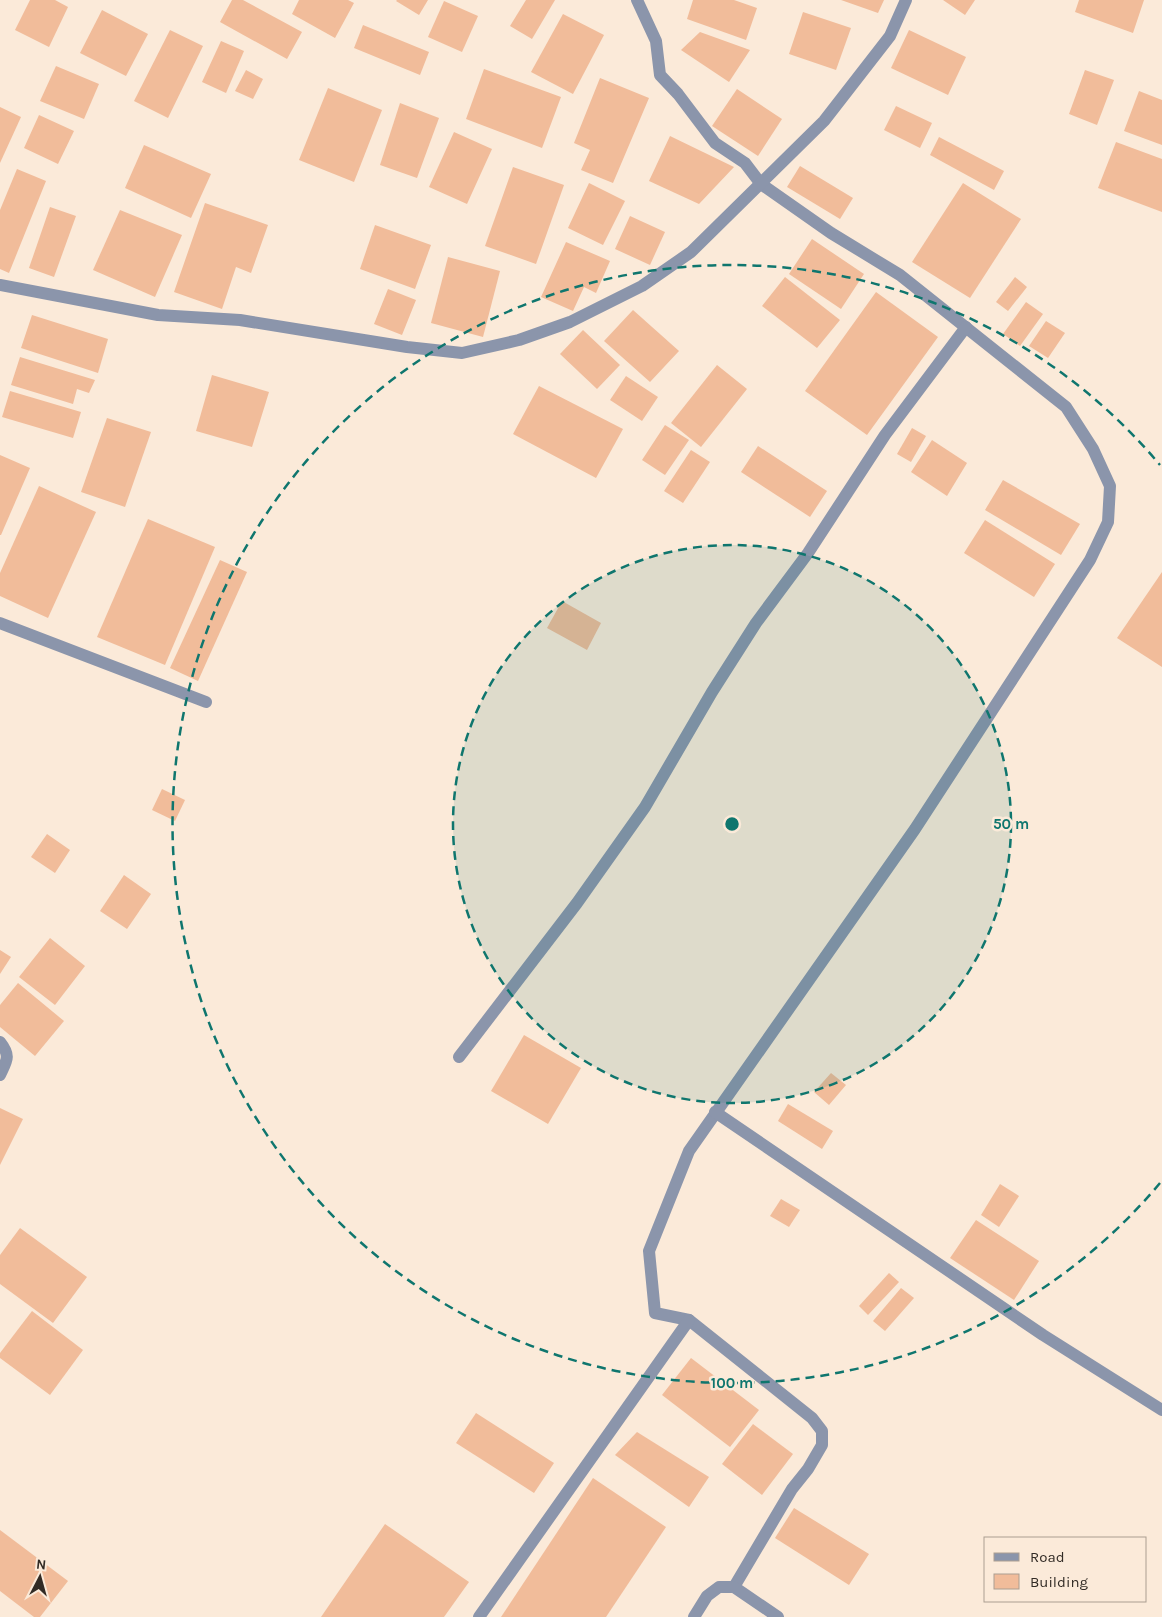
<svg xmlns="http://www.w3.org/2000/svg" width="1162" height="1617" viewBox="0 0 1162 1617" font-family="Karla,sans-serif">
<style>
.building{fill:#f1bc9a}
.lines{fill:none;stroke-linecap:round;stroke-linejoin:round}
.street{stroke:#8b95ab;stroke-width:12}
.ring{fill:none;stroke:#0f766e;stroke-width:2.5;stroke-dasharray:9 6}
.centre{fill:#0f766e;stroke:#fbead9;stroke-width:2.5}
.ring-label{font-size:15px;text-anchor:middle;font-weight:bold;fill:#0f766e;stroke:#fbead9;stroke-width:5;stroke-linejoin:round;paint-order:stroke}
</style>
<rect width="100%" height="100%" fill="#fbead9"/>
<!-- building -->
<g class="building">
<polygon points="30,0 55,0 68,7 49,47 15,30"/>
<polygon points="232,0 243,0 302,32 287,59 220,22"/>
<polygon points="299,0 348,0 354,3 335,38 292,14"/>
<polygon points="397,0 428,0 419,15 396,1"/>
<polygon points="526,0 555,0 532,39 510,26"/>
<polygon points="693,0 734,0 757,8 746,40 687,19"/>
<polygon points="841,0 884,0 878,13"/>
<polygon points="943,0 975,0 965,15"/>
<polygon points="1079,0 1144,0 1133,33 1075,12"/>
<polygon points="444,1 478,16 462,52 428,37"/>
<polygon points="102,10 148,34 126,76 80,53"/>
<polygon points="803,12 851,28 836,70 789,54"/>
<polygon points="563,14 604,35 573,94 531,72"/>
<polygon points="363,25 429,52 420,75 354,48"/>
<polygon points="170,30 203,46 168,118 134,101"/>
<polygon points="909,30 966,57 948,95 891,68"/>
<polygon points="700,32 750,50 729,82 681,50"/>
<polygon points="221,41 244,51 226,93 202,82"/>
<polygon points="56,66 99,84 84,119 40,101"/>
<polygon points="484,69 561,97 542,148 466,119"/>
<polygon points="246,70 263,79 253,99 235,91"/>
<polygon points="1085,70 1114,80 1097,125 1069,114"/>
<polygon points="600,78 649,98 613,183 581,170 590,150 574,143"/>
<polygon points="328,88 382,110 354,182 299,160"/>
<polygon points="737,89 782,119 758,156 712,126"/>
<polygon points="1139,91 1162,100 1162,145 1124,131"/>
<polygon points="400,103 439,118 417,178 380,165"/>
<polygon points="896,106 932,123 920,148 884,130"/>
<polygon points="0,107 21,117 0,163"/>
<polygon points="39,115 74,131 58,164 24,148"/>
<polygon points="454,132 492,149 467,204 429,187"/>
<polygon points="670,136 734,167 699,204 649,181"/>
<polygon points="939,137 1004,171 994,190 930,155"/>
<polygon points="1116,142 1162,159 1162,212 1098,188"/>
<polygon points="144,145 211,174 191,218 125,188"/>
<polygon points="800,166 853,198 840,219 787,187"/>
<polygon points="513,167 564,185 536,264 485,246"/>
<polygon points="17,169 46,181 9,273 0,269 0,210"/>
<polygon points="589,183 625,201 603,245 568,228"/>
<polygon points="963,183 1021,219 970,298 912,262"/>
<polygon points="205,203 268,225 251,273 236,267 222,309 174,292"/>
<polygon points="50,207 76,216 54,277 29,268"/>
<polygon points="120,210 182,235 155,297 93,270"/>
<polygon points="630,216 665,232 650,265 615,249"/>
<polygon points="375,225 431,245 415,289 360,269"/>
<polygon points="812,239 864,274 841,309 789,274"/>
<polygon points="566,242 610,261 596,293 584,287 573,311 541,297"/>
<polygon points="448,257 500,271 483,337 431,323"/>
<polygon points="785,277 840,320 817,348 762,306"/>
<polygon points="1015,277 1027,287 1008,311 996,302"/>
<polygon points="388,289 416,300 402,335 374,324"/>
<polygon points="876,292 938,337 867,435 805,391"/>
<polygon points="1026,302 1043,314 1020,346 1003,334"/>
<polygon points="633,310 679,351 650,382 604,341"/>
<polygon points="32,315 108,339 98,373 21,348"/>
<polygon points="1046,321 1065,333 1048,358 1029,346"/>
<polygon points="583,330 620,365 597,389 560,354"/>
<polygon points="20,357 95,380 89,393 77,389 73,404 11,385"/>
<polygon points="717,365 747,389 701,447 671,423"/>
<polygon points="212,375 269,392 252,447 196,431"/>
<polygon points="626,376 658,397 642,421 610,400"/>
<polygon points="539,386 623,429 596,478 513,434"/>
<polygon points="10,391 81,412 73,438 2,417"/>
<polygon points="107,418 151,432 125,507 81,492"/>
<polygon points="665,425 689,440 665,475 642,460"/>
<polygon points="912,428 926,436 911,462 897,454"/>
<polygon points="932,440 967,463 947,496 911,472"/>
<polygon points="758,446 827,491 810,517 741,472"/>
<polygon points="691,450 710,462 683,503 664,491"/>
<polygon points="0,455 30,468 1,535 0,535"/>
<polygon points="1003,480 1080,524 1061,555 985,510"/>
<polygon points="39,486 96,512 48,618 0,596 0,573"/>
<polygon points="148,519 215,547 165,665 97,637"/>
<polygon points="985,520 1055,564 1034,597 964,553"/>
<polygon points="220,560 247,572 198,681 170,668"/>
<polygon points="1162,572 1162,667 1117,638"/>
<polygon points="562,601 601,623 587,650 547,628"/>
<polygon points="162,789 185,800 175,821 152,810"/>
<polygon points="47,834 70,850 55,873 31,857"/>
<polygon points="124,875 151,894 127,929 100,911"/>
<polygon points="50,938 85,966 55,1005 19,977"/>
<polygon points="0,950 11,957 0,974"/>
<polygon points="18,983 64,1021 35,1056 0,1027 0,1005"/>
<polygon points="524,1035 581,1068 548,1124 491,1091"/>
<polygon points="831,1073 846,1085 829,1105 814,1092"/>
<polygon points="788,1104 833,1131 822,1149 778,1121"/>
<polygon points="0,1108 23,1119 0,1165"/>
<polygon points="1000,1184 1019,1196 999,1227 981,1215"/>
<polygon points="781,1199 800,1210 789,1227 770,1216"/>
<polygon points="976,1220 1039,1261 1014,1300 950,1258"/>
<polygon points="20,1228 87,1277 53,1323 0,1284 0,1255"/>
<polygon points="889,1273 899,1282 868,1315 859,1306"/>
<polygon points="901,1288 914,1298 885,1331 873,1321"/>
<polygon points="32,1311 83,1350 50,1395 0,1358 0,1353"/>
<polygon points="691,1358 759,1410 730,1447 662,1395"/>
<polygon points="476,1413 554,1463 534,1493 456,1443"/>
<polygon points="753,1424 793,1454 762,1495 722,1464"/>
<polygon points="637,1432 709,1477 689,1507 615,1455"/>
<polygon points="593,1478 666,1527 606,1617 501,1617"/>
<polygon points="794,1508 869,1554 849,1585 775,1538"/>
<polygon points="385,1524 469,1582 444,1617 321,1617"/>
<polygon points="0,1530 68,1581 40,1617 34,1617 0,1591"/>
</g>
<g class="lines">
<!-- street -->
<g class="street">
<polyline points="637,0 656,41 660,75 678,94 715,143 745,163 761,184 831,233 900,275 1066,407 1093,449 1110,486 1108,522 1090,560 915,829 689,1151 649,1251 655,1313 689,1320 812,1418 822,1431 822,1445 808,1469 792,1489 734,1587"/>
<polyline points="0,285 158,315 240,320 407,347 462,353 519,340 570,322 642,286 691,252 824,121 890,36 906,0"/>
<polyline points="0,623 206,702"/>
<path d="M 0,1042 C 11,1056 7,1060 0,1075"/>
<polyline points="459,1057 577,903 645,807 712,692 756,623 808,553 885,435 966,327"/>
<polyline points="715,1112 1043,1335 1162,1410"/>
<polyline points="479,1617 689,1320"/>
<polyline points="694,1617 707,1596 719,1587 734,1587 778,1617"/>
</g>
</g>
<!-- distance rings -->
<circle cx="732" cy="824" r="279" fill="#0f766e" fill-opacity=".12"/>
<g class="ring">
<circle cx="732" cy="824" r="279"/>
<path d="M1160 1183A559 559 0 1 1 1160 465"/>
</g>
<circle cx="732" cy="824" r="8" class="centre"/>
<g class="ring-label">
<text x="1011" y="829">50 m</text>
<text x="732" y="1388">100 m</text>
</g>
<!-- legend -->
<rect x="984" y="1537" width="162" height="65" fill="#fbead9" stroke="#ab9e91"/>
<rect x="994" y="1553" width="25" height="8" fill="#8b95ab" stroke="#ab9e91"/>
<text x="1030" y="1562" font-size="15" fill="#322b25">Road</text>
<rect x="994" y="1574" width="25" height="15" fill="#f1bc9a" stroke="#ab9e91"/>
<text x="1030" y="1587" font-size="15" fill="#322b25">Building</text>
<!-- north arrow -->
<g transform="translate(40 1577) rotate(6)" stroke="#fbead9" stroke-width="4" paint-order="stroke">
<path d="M0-4L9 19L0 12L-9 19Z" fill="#322b25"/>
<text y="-8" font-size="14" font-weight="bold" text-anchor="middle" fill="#322b25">N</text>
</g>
</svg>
